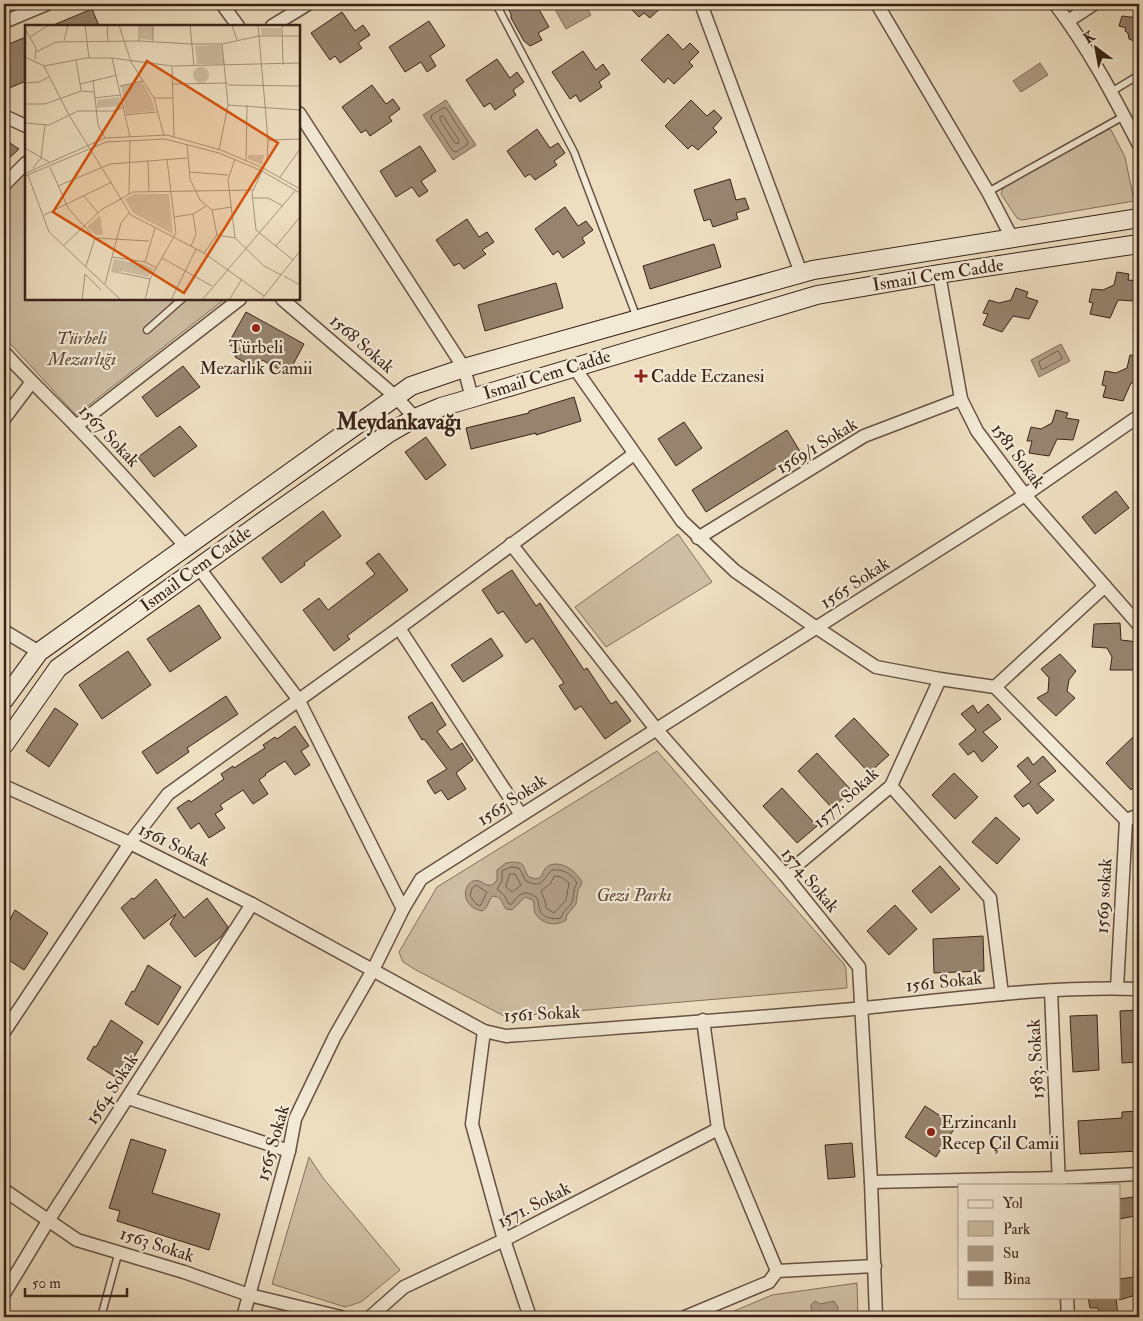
<svg xmlns="http://www.w3.org/2000/svg" width="1143" height="1321" viewBox="0 0 1143 1321" font-family="'IM FELL Double Pica',serif">
<style>
.green{fill:#cebea3;stroke:#84705e}
.water{fill:#b09e87;stroke:#806c5b}
.lines{fill:none;stroke-linecap:round;stroke-linejoin:round}
.shore{stroke:#746050;stroke-width:1}
.building{fill:#97846f;stroke:#392218}
.service-casing{stroke:#665142;stroke-width:9}
.minor-casing{stroke:#665142;stroke-width:15}
.secondary-casing{stroke:#392218;stroke-width:20}
.service{stroke:#f3ead6;stroke-width:6}
.minor{stroke:#f3ead6;stroke-width:12}
.secondary{stroke:#f3ead6;stroke-width:18}
.poi-dot{fill:#8f2418;stroke:#f3ead6;stroke-width:2}
.labels{text-anchor:middle;dominant-baseline:central;stroke-width:4.5;stroke-linejoin:round;paint-order:stroke}
.street-label{font-size:18px;fill:#392218;stroke:#f3ead6}
.park-label{font-size:18px;font-style:italic;fill:#5e493b;stroke:#f3ead6}
.poi-label{font-size:18px;fill:#392218;stroke:#f3ead6;text-anchor:start}
.district-label{font-size:22px;font-weight:bold;fill:#392218;stroke:#f3ead6}
.inset-road{fill:none;stroke:#a5937d;stroke-width:1}
.view{fill:#d6540d;fill-opacity:0.15;stroke:#d6540d;stroke-width:2.5}
.inset-edge{fill:none;stroke:#392218;stroke-width:2.5}
</style>
<rect width="100%" height="100%" fill="#eddec0"/>
<filter id="stains"><feTurbulence type="fractalNoise" baseFrequency=".004" numOctaves="4"/><feColorMatrix values="0 0 0 0 .2 0 0 0 0 .09 0 0 0 0 .02 0 0 0 .5 -.17"/></filter>
<radialGradient id="worn" r=".72"><stop offset=".6" stop-color="#630" stop-opacity="0"/><stop offset="1" stop-color="#630" stop-opacity=".3"/></radialGradient>
<!-- green -->
<g class="green">
<polygon points="1106,129 1111,130 1125,157 1134,201 1022,220 1017,218 1001,194 1003,188"/>
<polygon points="26,172 26,299 225,299 76,415 4,337 4,193"/>
<polygon points="678,534 712,582 606,647 575,607"/>
<polygon points="657,751 844,964 846,969 847,988 506,1017 416,970 403,962 399,952 437,887"/>
<polygon points="309,1157 323,1178 400,1270 361,1302 345,1307 272,1284"/>
<polygon points="857,1283 858,1317 720,1317 772,1295"/>
</g>
<!-- water -->
<g class="water">
<polygon points="552,4 585,4 591,15 566,29"/>
<polygon points="1040,63 1048,75 1021,92 1013,81"/>
<polygon points="446,100 476,145 453,160 423,115"/>
<polygon points="1061,344 1070,361 1039,377 1031,360"/>
<path d="M 512,862 C 527,862 522,868 529,877 L 536,879 L 541,877 C 543,873 544,868 548,866 C 561,859 578,872 582,883 L 578,890 L 576,904 L 567,915 L 566,920 C 556,927 541,924 535,913 C 533,909 535,905 533,900 L 525,897 L 512,910 L 506,909 C 501,903 503,897 493,896 C 487,901 489,908 482,911 C 453,905 467,868 486,885 L 492,885 L 497,880 L 497,870 L 506,863 Z"/>
<polygon points="815,1301 820,1304 834,1301 838,1307 837,1317 812,1317 811,1305"/>
</g>
<g class="lines">
<!-- shore -->
<g class="shore">
<polygon points="443,108 446,108 468,142 467,145 456,152 453,151 431,118 432,115"/>
<polygon points="443,116 459,140 458,144 455,143 440,120 440,117"/>
<polygon points="1058,351 1062,357 1062,359 1043,369 1041,369 1039,362"/>
<path d="M 512,867 L 519,868 L 526,881 C 542,889 542,880 552,870 C 563,869 571,873 577,883 C 572,890 575,897 571,904 C 567,909 563,911 561,918 C 554,920 542,918 540,910 C 538,906 539,902 537,898 C 526,889 519,893 512,904 L 509,904 L 504,895 L 497,889 L 502,881 L 502,871 Z"/>
<polygon points="510,874 515,874 521,885 512,892 506,887"/>
<polygon points="555,876 561,877 569,883 566,900 554,913 546,908 545,901 541,891 550,884"/>
<polygon points="476,885 487,892 480,906 476,904 470,896 472,889"/>
</g>
</g>
<!-- building -->
<g class="building">
<polygon points="517,4 522,4 524,8 532,4 536,4 549,27 538,33 542,40 530,46 524,41 511,18 511,14 508,9"/>
<polygon points="626,4 665,4 650,18 644,13 639,17"/>
<polygon points="92,9 99,26 51,26"/>
<polygon points="342,12 355,31 363,25 370,35 358,43 362,48 340,63 335,56 330,60 311,33"/>
<polygon points="1122,16 1139,18 1139,43 1129,39 1128,33 1125,31 1126,28 1119,26"/>
<polygon points="429,21 445,46 430,56 436,66 427,72 421,62 405,72 389,47"/>
<polygon points="668,34 683,50 690,43 699,52 689,62 693,66 674,84 668,78 664,83 641,60"/>
<polygon points="26,37 26,81 7,89 4,82 4,46"/>
<polygon points="583,51 596,70 603,64 610,74 599,82 602,87 580,102 576,95 570,99 552,72"/>
<polygon points="497,59 510,78 517,72 524,82 513,90 516,95 495,110 490,103 484,107 466,80"/>
<polygon points="372,85 386,104 393,99 400,109 389,117 392,121 370,136 366,130 361,133 342,107"/>
<polygon points="691,100 707,116 714,110 722,118 713,128 717,132 698,150 692,145 688,149 665,126"/>
<polygon points="537,129 550,148 558,143 565,153 554,161 557,165 535,180 530,174 525,177 507,151"/>
<polygon points="4,139 19,149 4,163"/>
<polygon points="420,146 436,171 421,181 428,191 419,197 412,187 396,197 380,171"/>
<polygon points="730,179 736,200 745,198 749,209 736,213 738,219 713,227 710,219 704,221 694,190"/>
<polygon points="565,207 578,226 586,221 593,230 582,238 585,243 563,258 558,251 553,255 535,229"/>
<polygon points="467,219 479,237 487,232 494,242 482,250 486,254 464,269 459,263 454,266 436,240"/>
<polygon points="714,244 721,267 650,289 643,266"/>
<polygon points="1117,272 1129,274 1128,280 1139,281 1135,301 1118,300 1110,318 1090,314 1093,303 1089,302 1092,289 1103,290 1114,285"/>
<polygon points="556,283 563,308 485,331 478,305"/>
<polygon points="1016,288 1028,292 1026,297 1038,301 1029,319 1013,316 1002,332 983,325 988,314 983,313 989,300 999,303 1011,300"/>
<polygon points="246,312 304,344 288,374 262,360 257,369 235,357 239,350 228,344"/>
<polygon points="1130,355 1139,356 1139,383 1131,383 1123,401 1103,397 1106,386 1102,385 1105,371 1116,373 1127,368"/>
<polygon points="183,366 200,387 157,417 142,397"/>
<polygon points="574,397 581,421 536,435 536,433 471,449 466,428 529,413 529,411"/>
<polygon points="1056,410 1068,413 1066,418 1079,420 1073,440 1057,439 1049,456 1029,453 1032,441 1027,441 1031,427 1041,429 1052,423"/>
<polygon points="684,422 702,448 676,466 658,439"/>
<polygon points="180,426 197,446 154,477 138,457"/>
<polygon points="787,430 801,453 706,512 692,490"/>
<polygon points="426,437 446,465 426,480 405,452"/>
<polygon points="1116,491 1129,508 1095,534 1082,517"/>
<polygon points="323,511 341,536 304,563 305,565 281,583 262,558"/>
<polygon points="379,553 408,590 347,636 350,639 334,651 303,610 319,598 328,610 375,574 366,563"/>
<polygon points="512,570 536,606 540,603 584,670 587,668 611,704 616,701 631,721 605,739 581,706 575,710 559,686 564,683 533,638 526,643 503,611 498,614 482,590"/>
<polygon points="199,605 221,638 170,672 147,639"/>
<polygon points="1120,623 1121,640 1138,642 1137,670 1110,670 1112,657 1107,648 1092,647 1094,624"/>
<polygon points="491,638 503,656 463,682 451,665"/>
<polygon points="128,651 151,685 102,719 79,685"/>
<polygon points="1060,654 1076,671 1069,680 1067,691 1075,698 1056,716 1037,698 1048,692 1049,678 1041,669"/>
<polygon points="226,696 238,714 187,748 189,752 157,774 142,752"/>
<polygon points="432,702 446,725 437,731 451,750 462,743 473,760 456,773 466,789 448,800 441,790 435,794 427,781 447,769 424,739 422,740 408,717"/>
<polygon points="988,704 1001,719 983,732 998,747 982,762 974,751 968,755 959,744 976,730 961,714 973,705 978,713"/>
<polygon points="55,708 78,724 49,767 26,751"/>
<polygon points="854,718 889,755 869,773 835,736"/>
<polygon points="295,726 309,746 301,751 310,765 295,775 285,761 265,774 266,775 259,780 268,794 253,804 243,790 220,805 223,809 215,814 225,828 209,838 199,823 191,829 177,808 189,800 191,802 224,779 221,774 233,766 234,768 265,748 263,745 275,737 277,739"/>
<polygon points="1133,737 1139,743 1139,782 1131,790 1106,763"/>
<polygon points="817,753 852,791 832,808 798,771"/>
<polygon points="1043,756 1056,771 1038,784 1054,800 1037,814 1029,803 1023,807 1014,796 1031,782 1017,766 1028,757 1033,765"/>
<polygon points="954,773 978,797 955,819 932,795"/>
<polygon points="782,788 817,826 797,843 763,806"/>
<polygon points="996,817 1020,839 997,864 972,842"/>
<polygon points="940,866 960,889 931,913 912,891"/>
<polygon points="156,879 184,918 207,898 228,927 221,937 195,957 170,924 176,914 144,939 121,908 132,898 134,899"/>
<polygon points="895,905 917,929 889,955 867,931"/>
<polygon points="15,910 48,933 24,970 4,957 4,931"/>
<polygon points="983,936 984,971 934,973 933,939"/>
<polygon points="148,965 181,987 158,1025 125,1004 132,991 134,992"/>
<polygon points="1139,1010 1139,1062 1122,1063 1120,1011"/>
<polygon points="1097,1015 1099,1070 1073,1072 1070,1016"/>
<polygon points="111,1020 143,1042 120,1080 87,1059 94,1046 96,1047"/>
<polygon points="925,1106 956,1126 936,1157 905,1137"/>
<polygon points="1139,1111 1139,1151 1080,1154 1078,1121 1122,1118 1122,1112"/>
<polygon points="131,1139 166,1150 152,1193 220,1214 209,1250 117,1221 120,1211 109,1208"/>
<polygon points="852,1143 855,1177 828,1179 825,1145"/>
<polygon points="1133,1197 1135,1216 1119,1219 1119,1199"/>
<polygon points="1134,1277 1136,1295 1119,1300 1119,1279"/>
<polygon points="1088,1297 1116,1297 1118,1317 1100,1317 1098,1308 1090,1308"/>
</g>
<g class="lines">
<!-- service casing -->
<g class="service-casing">
<g id="service">
<polyline points="496,4 574,152 637,318"/>
<polyline points="1111,92 1139,75"/>
<polyline points="988,192 1124,116"/>
<polyline points="147,330 182,299"/>
<polyline points="101,1317 119,1251"/>
</g>
</g>
<!-- minor casing -->
<g class="minor-casing">
<g id="minor">
<polyline points="222,4 238,26"/>
<polyline points="701,4 801,273"/>
<polyline points="877,4 988,192 1012,238"/>
<path d="M 1055,4 C 1088,47 1114,97 1139,145"/>
<polyline points="1068,21 1094,4"/>
<polyline points="4,22 47,4"/>
<polyline points="272,26 308,4"/>
<polyline points="299,113 464,368 472,398"/>
<polyline points="4,116 26,126"/>
<polyline points="4,185 26,163"/>
<polyline points="939,274 961,399 977,431 1025,495 1139,625"/>
<polyline points="282,299 396,397 415,418"/>
<path d="M 4,352 C 27,378 52,401 76,426 C 114,465 150,506 186,547"/>
<polyline points="574,367 682,521 735,571 808,622 876,667 940,679 995,687 1126,820"/>
<polyline points="4,419 31,383"/>
<polyline points="76,426 240,299"/>
<polyline points="698,538 864,436 961,399"/>
<polyline points="511,544 656,729 785,875 859,967 871,1182 876,1317"/>
<polyline points="199,568 298,699 403,909"/>
<polyline points="399,628 521,815"/>
<polyline points="4,631 39,652"/>
<polyline points="995,687 1105,586"/>
<path d="M 4,786 L 130,843 L 252,904 L 484,1031 L 506,1036 C 625,1027 745,1019 864,1008 C 955,999 1047,986 1139,989"/>
<polyline points="891,786 990,898 1002,994"/>
<polyline points="785,875 891,786 940,679"/>
<polyline points="1117,988 1126,820 1139,815"/>
<polyline points="1051,991 1059,1185"/>
<polyline points="703,1020 718,1129 777,1271"/>
<polyline points="484,1031 472,1124 504,1240 530,1317"/>
<polyline points="4,1032 130,843 168,794 399,628 634,454"/>
<polyline points="128,1098 289,1151"/>
<polyline points="871,1182 1059,1178 1139,1174"/>
<polyline points="4,1190 77,1240 184,1272 249,1295 341,1317"/>
<polyline points="4,1294 48,1221 252,904"/>
<polyline points="1067,1297 1068,1317"/>
<polyline points="243,1317 289,1151 295,1119 335,1036 373,970 403,909 421,879 1025,495 1139,416"/>
<polyline points="370,1317 404,1287 504,1240 718,1129"/>
<polyline points="685,1317 769,1282 777,1271 875,1266"/>
</g>
</g>
<!-- secondary casing -->
<g class="secondary-casing">
<g id="secondary">
<polyline points="4,700 39,652 411,386 464,368 813,270 1139,218"/>
<polyline points="4,745 58,668 262,522 389,433 415,418 441,407 472,398 817,295 939,274 1139,244"/>
</g>
</g>
<!-- service -->
<use href="#service" class="service"/>
<!-- minor -->
<use href="#minor" class="minor"/>
<!-- secondary -->
<use href="#secondary" class="secondary"/>
</g>
<!-- markers -->
<g class="poi-dot">
<circle cx="256" cy="328" r="5"/>
<path d="M638.5 368.5h5v5h5v5h-5v5h-5v-5h-5v-5h5z"/>
<circle cx="931" cy="1132" r="5"/>
</g>
<g class="labels">
<!-- street labels -->
<g class="street-label">
<text transform="translate(938 275) rotate(-9)">Ismail Cem Cadde</text>
<text transform="translate(362 344) rotate(41)">1568 Sokak</text>
<text transform="translate(547 375) rotate(-17)">Ismail Cem Cadde</text>
<text transform="translate(109 436) rotate(46)">1567 Sokak</text>
<text transform="translate(817 446) rotate(-31)">1569/1 Sokak</text>
<text transform="translate(1018 456) rotate(53)">1581 Sokak</text>
<text transform="translate(196 569) rotate(-36)">Ismail Cem Cadde</text>
<text transform="translate(855 583) rotate(-33)">1565 Sokak</text>
<text transform="translate(846 798) rotate(-42)">1577. Sokak</text>
<text transform="translate(512 800) rotate(-33)">1565 Sokak</text>
<text transform="translate(174 845) rotate(26)">1561 Sokak</text>
<text transform="translate(810 880) rotate(50)">1574 Sokak</text>
<text transform="translate(1104 896) rotate(-87)">1569 sokak</text>
<text transform="translate(944 982) rotate(-6)">1561 Sokak</text>
<text transform="translate(542 1014) rotate(-3)">1561 Sokak</text>
<text transform="translate(1036 1059) rotate(-93)">1583. Sokak</text>
<text transform="translate(112 1089) rotate(-57)">1564 Sokak</text>
<text transform="translate(273 1143) rotate(-74)">1565 Sokak</text>
<text transform="translate(534 1205) rotate(-27)">1571. Sokak</text>
<text transform="translate(157 1245) rotate(18)">1563 Sokak</text>
</g>
<!-- park labels -->
<g class="park-label">
<text x="82" y="338">Türbeli<tspan x="82" dy="21">Mezarlığı</tspan></text>
<text x="634" y="895">Gezi Parkı</text>
</g>
<!-- poi labels -->
<g class="poi-label">
<text x="256" y="347" text-anchor="middle">Türbeli<tspan x="256" dy="21">Mezarlık Camii</tspan></text>
<text x="651" y="376">Cadde Eczanesi</text>
<text x="941" y="1122">Erzincanlı<tspan x="941" dy="21">Recep Çil Camii</tspan></text>
</g>
<!-- district labels -->
<g class="district-label">
<text x="399" y="422">Meydankavağı</text>
</g>
</g>
<!-- overview -->
<g transform="translate(25 25)">
<rect width="275" height="275" fill="#eddec0"/>
<path d="M 115,0 L 128,0 L 128,15 L 115,14 ZM 236,3 L 256,3 L 256,10 L 237,10 ZM 196,20 L 200,39 L 172,39 L 170,21 ZM168 50a8 8 0 1 1 16 0a8 8 0 1 1-16 0ZM 117,57 L 126,72 L 130,86 L 101,89 L 96,61 ZM 94,72 L 96,81 L 72,83 L 72,75 ZM 223,130 L 239,130 L 237,140 L 223,134 ZM 109,169 L 144,169 L 148,209 L 108,188 L 100,174 ZM 75,190 L 78,210 L 71,210 L 62,202 ZM 89,234 L 118,239 L 129,244 L 123,252 L 97,246 L 95,249 L 86,247 Z" fill="#cebea3"/>
<path class="inset-road" d="M 60,0 L 64,33M 82,0 L 83,16M 94,0 L 106,37 L 129,73 L 139,111M 114,0 L 114,16M 165,0 L 169,41M 207,0 L 212,15M 233,0 L 243,115 L 242,135 L 227,168 L 231,205 L 268,235M 257,0 L 258,40M 0,4 L 11,23 L 10,34M 5,12 L 24,0M 39,16 L 43,0M 128,17 L 128,0M 11,27 L 31,17 L 114,16 L 167,19 L 197,19 L 234,11 L 275,11M 0,32 L 19,41 L 44,90 L 106,190 L 179,228 L 239,271M 87,33 L 105,112M 51,35 L 56,65M 19,41 L 61,33 L 87,33 L 147,41 L 275,38M 147,41 L 149,111M 68,55 L 73,100 L 80,113M 0,58 L 14,57 L 24,52M 55,59 L 92,50M 148,59 L 203,58M 203,60 L 275,61M 95,61 L 118,56M 69,73 L 96,70M 129,73 L 148,73M 0,79 L 20,79 L 56,66 L 69,67M 203,80 L 275,85M 101,90 L 132,87M 0,98 L 24,100 L 53,86 L 88,86 L 99,82M 243,115 L 275,114M 162,120 L 165,154 L 175,175 L 187,185 L 192,210M 0,123 L 24,137M 194,125 L 203,80 L 197,19M 210,134 L 203,155 L 210,213M 123,136 L 124,166M 221,136 L 222,80M 25,142 L 43,183 L 70,213M 8,143 L 16,133 L 20,100M 164,147 L 203,150M 1,148 L 80,113 L 142,110 L 196,125 L 238,143 L 275,164M 3,150 L 24,207 L 96,275M 0,151 L 81,117 L 140,114 L 194,128 L 237,146 L 275,168M 255,152 L 275,124M 33,161 L 85,139 L 162,133M 104,169 L 105,115M 59,171 L 73,188M 228,173 L 243,173 L 258,181M 187,185 L 206,182M 19,190 L 87,157M 149,192 L 168,189 L 181,181M 70,213 L 124,216M 38,221 L 76,185 L 108,167 L 228,165M 166,221 L 171,209 L 168,189M 251,221 L 275,192M 179,228 L 192,210 L 210,213 L 239,241 L 256,250M 87,232 L 120,237 L 132,243M 137,233 L 187,261M 120,237 L 130,203M 61,241 L 70,213M 96,248 L 125,254M 259,251 L 275,260M 80,259 L 96,198 L 104,188M 57,275 L 60,249 L 76,265M 120,275 L 125,254 L 151,208 L 142,135M 146,275 L 171,224M 177,275 L 270,166M 204,275 L 217,254M 236,275 L 275,226"/>
<path class="view" d="M 122,36 L 253,118 L 159,268 L 28,187 Z"/>
<rect width="275" height="275" class="inset-edge"/>
</g>
<!-- margin -->
<rect width="1143" height="1321" fill="none" stroke="#eddec0" stroke-width="20"/>
<rect x="5" y="5" width="1133" height="1311" fill="none" stroke="#392218" stroke-width="2.5"/>
<rect x="10" y="10" width="1123" height="1301" fill="none" stroke="#392218"/>
<!-- legend -->
<rect x="958" y="1184" width="162" height="115" fill="#f3ead6" stroke="#a99a8a"/>
<rect x="968" y="1200" width="25" height="8" fill="#f3ead6" stroke="#a99a8a"/>
<text x="1003" y="1208" font-size="15" fill="#392218">Yol</text>
<rect x="968" y="1221" width="25" height="15" fill="#cebea3" stroke="#a99a8a"/>
<text x="1003" y="1234" font-size="15" fill="#392218">Park</text>
<rect x="968" y="1246" width="25" height="15" fill="#b09e87" stroke="#a99a8a"/>
<text x="1003" y="1258" font-size="15" fill="#392218">Su</text>
<rect x="968" y="1271" width="25" height="15" fill="#97846f" stroke="#a99a8a"/>
<text x="1003" y="1284" font-size="15" fill="#392218">Bina</text>
<!-- north arrow -->
<g transform="translate(1096 48) rotate(328)" stroke="#f3ead6" stroke-width="4" paint-order="stroke">
<path d="M0-4L9 19L0 12L-9 19Z" fill="#392218"/>
<text y="-8" font-size="14" font-weight="bold" text-anchor="middle" fill="#392218">K</text>
</g>
<!-- scale -->
<path d="M25 1288v8h102v-8" fill="none" stroke="#392218" stroke-width="2.5"/>
<text x="32" y="1288" font-size="15" fill="#392218" stroke="#f3ead6" stroke-width="4" paint-order="stroke">50 m</text>
<rect width="100%" height="100%" filter="url(#stains)"/>
<rect width="100%" height="100%" fill="url(#worn)"/>
</svg>
